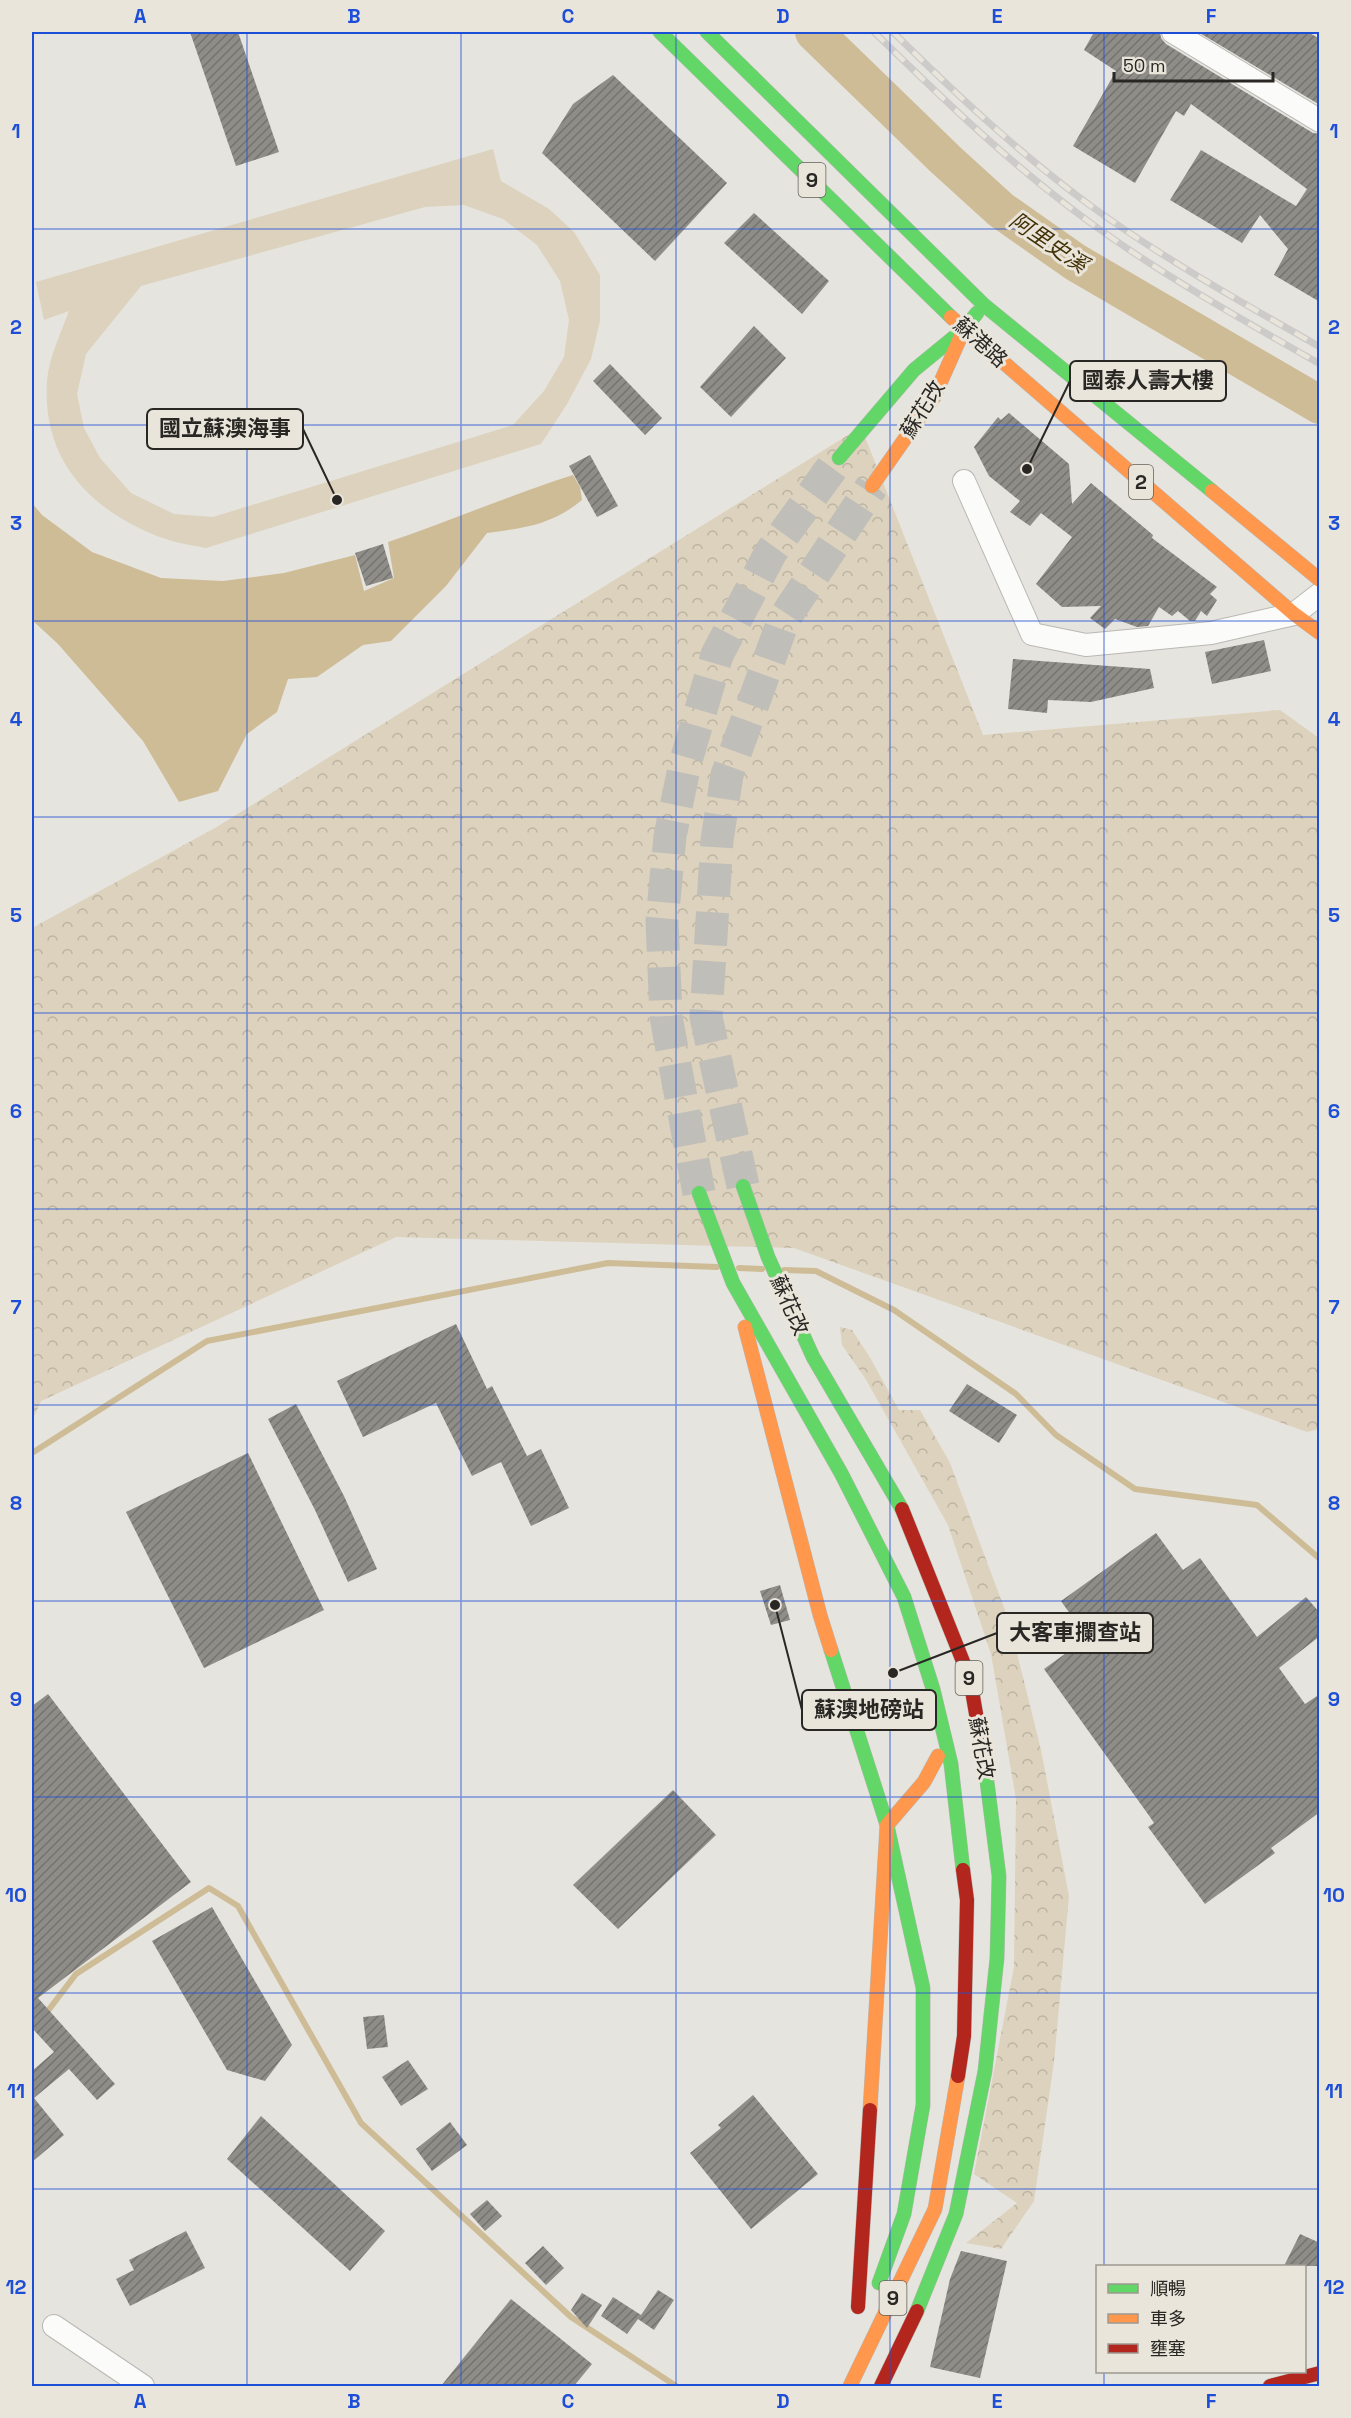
<svg xmlns="http://www.w3.org/2000/svg" width="1351" height="2418" viewBox="0 0 1351 2418" font-family="'Space Grotesk','Noto Sans TC',sans-serif">
<style>
.forest{fill:url(#forest-crowns)}
.park{fill:#dcd2bd;fill-rule:evenodd}
.water{fill:#cebc97}
.lines{fill:none;stroke-linecap:round;stroke-linejoin:round}
.stream{stroke:#cebc97;stroke-width:6}
.river{stroke:#cebc97;stroke-width:38}
.building{fill:url(#building-hatch)}
.primary-tunnel{stroke:#c0beb9;stroke-width:33;stroke-dasharray:33 16;stroke-linecap:butt}
.street-casing{stroke:#bab8b4;stroke-width:24}
.fast-casing{stroke:#bab8b4;stroke-width:15}
.slow-casing{stroke:#bab8b4;stroke-width:15}
.jam-casing{stroke:#bab8b4;stroke-width:15}
.street{stroke:#fbfbfa;stroke-width:22}
.fast{stroke:#63d668;stroke-width:14}
.slow{stroke:#ff974d;stroke-width:14}
.jam{stroke:#b3261e;stroke-width:14}
.rail-casing{stroke:#cccbca;stroke-width:7}
.rail{stroke:#eae5db;stroke-width:4.5;stroke-dasharray:14;stroke-linecap:butt}
.grid{fill:none;stroke:#1d4ed8;stroke-width:1.5;stroke-opacity:0.55}
.labels{text-anchor:middle;dominant-baseline:central;stroke-width:6;stroke-linejoin:round;paint-order:stroke}
.shield{fill:#eae5db;stroke:#63605a;stroke-width:1.5}
.shield-label{font-size:20px;font-weight:bold;fill:#292723}
.street-label{font-size:21px;fill:#292723;stroke:#eae5db}
.water-label{font-size:22px;font-style:italic;fill:#423106;stroke:#eae5db}
.leader{fill:none;stroke:#292723;stroke-width:2}
.callout-dot{fill:#292723;stroke:#eae5db;stroke-width:2}
.callout{fill:#eae5db;stroke:#292723;stroke-width:2}
.callout-label{font-size:22px;text-anchor:middle;font-weight:bold;fill:#292723}
.neatline{fill:none;stroke:#1d4ed8;stroke-width:2}
.grid-label{font-size:20px;text-anchor:middle;font-weight:bold;fill:#1d4ed8}
</style>
<defs>
<pattern id="forest-crowns" width="20" height="18" patternUnits="userSpaceOnUse" patternTransform="scale(1.5)"><rect width="20" height="18" fill="#dcd2bd"/><path d="M2 6a3 3 0 1 1 6 0M12 15a3 3 0 1 1 6 0" fill="none" stroke="#bdb4a2"/></pattern>
<pattern id="building-hatch" width="6" height="6" patternUnits="userSpaceOnUse" patternTransform="scale(1.5)"><rect width="6" height="6" fill="#8e8d88"/><path d="M-1 1l2-2M0 6l6-6M5 7l2-2" fill="none" stroke="#74736f"/></pattern>
</defs>
<rect width="100%" height="100%" fill="#e6e4de"/>
<!-- forest -->
<g class="forest">
<polygon points="861,427 983,735 1280,710 1319,738 1319,1429 1307,1432 794,1248 396,1237 41,1401 32,1421 32,928 215,828"/>
<polygon points="840,1327 852,1330 869,1356 899,1410 920,1410 950,1463 1009,1621 1041,1750 1069,1896 1054,2062 1034,2201 1001,2249 966,2243 1017,2203 974,2174 1014,1967 1016,1799 991,1654 948,1525 865,1378 842,1345"/>
</g>
<!-- park -->
<path class="park" d="M 493,149 L 501,181 L 549,209 L 574,232 L 600,275 L 600,321 L 591,359 L 567,404 L 541,444 L 206,548 C 190,545 172,542 157,536 C 88,508 42,459 47,381 C 49,357 61,333 69,311 L 44,320 L 36,282 ZM 464,205 L 503,219 L 537,245 L 560,281 L 569,320 L 564,357 L 544,391 L 513,425 L 213,517 L 174,514 L 131,493 L 100,458 L 84,428 L 77,394 L 86,354 L 141,286 L 425,207 Z"/>
<!-- water -->
<path class="water" d="M 573,475 L 580,487 L 582,500 C 552,525 524,528 487,533 L 446,586 L 391,641 L 363,645 L 317,677 L 288,679 L 277,712 L 247,734 L 218,791 L 179,802 L 143,741 L 58,644 L 32,620 L 32,503 L 42,515 L 92,552 L 161,578 L 223,581 L 284,573 L 355,555 L 364,591 L 394,578 L 388,542 C 450,521 510,495 573,475 Z"/>
<g class="lines">
<!-- stream -->
<g class="stream">
<polyline points="739,1268 762,1269"/>
<polyline points="784,1270 816,1271 894,1310 1016,1394 1056,1435 1135,1489 1257,1505 1320,1559"/>
<polyline points="32,1453 207,1341 608,1263 717,1267"/>
<polyline points="44,2016 76,1974 209,1888 238,1906 361,2123 571,2317 676,2386"/>
</g>
<!-- river -->
<polyline class="river" points="814,32 946,160 1001,210 1075,262 1320,405"/>
</g>
<!-- building -->
<g class="building">
<polygon points="190,32 238,32 279,152 236,166"/>
<polygon points="1094,32 1160,32 1161,38 1166,44 1313,133 1320,134 1320,302 1274,275 1288,249 1260,215 1242,243 1170,200 1201,150 1296,206 1307,189 1191,104 1184,116 1176,111 1135,183 1073,146 1116,71 1084,50"/>
<polygon points="1198,32 1308,32 1320,39 1320,105"/>
<polygon points="613,75 727,183 655,261 542,153 573,104"/>
<polygon points="754,213 829,281 802,314 724,243"/>
<polygon points="754,326 786,358 731,417 700,387"/>
<polygon points="610,364 662,418 645,435 593,381"/>
<polygon points="1009,413 1069,464 1072,504 1091,483 1153,535 1152,538 1217,587 1210,594 1217,600 1207,616 1201,611 1195,621 1190,621 1178,611 1172,616 1159,607 1148,626 1137,627 1115,619 1105,629 1090,618 1101,606 1062,607 1036,584 1072,537 1041,513 1030,526 1010,512 1020,501 989,476 974,447 998,417 1001,420"/>
<polygon points="590,455 618,506 597,517 569,466"/>
<polygon points="383,544 393,578 366,586 355,553"/>
<polygon points="1264,640 1271,671 1212,684 1205,652"/>
<polygon points="1013,659 1150,669 1154,688 1091,702 1048,700 1047,713 1008,709"/>
<polygon points="456,1324 487,1389 492,1386 527,1456 541,1449 569,1508 531,1526 501,1462 472,1476 436,1403 363,1437 337,1381"/>
<polygon points="967,1384 1017,1415 999,1443 949,1411"/>
<polygon points="296,1404 344,1496 377,1569 348,1582 315,1510 268,1419"/>
<polygon points="248,1453 324,1610 204,1668 126,1512"/>
<polygon points="1156,1533 1183,1570 1200,1558 1257,1637 1306,1597 1320,1613 1320,1636 1279,1668 1305,1704 1320,1694 1320,1812 1271,1848 1275,1853 1205,1904 1148,1827 1154,1823 1150,1817 1044,1669 1087,1638 1061,1601"/>
<polygon points="780,1585 790,1620 771,1625 760,1591"/>
<polygon points="48,1694 191,1882 38,1998 115,2084 97,2100 69,2069 34,2098 64,2135 32,2162 32,2071 54,2052 32,2028 32,1706"/>
<polygon points="673,1790 716,1835 618,1929 573,1885"/>
<polygon points="212,1907 292,2045 265,2081 227,2070 152,1941"/>
<polygon points="384,2015 388,2047 367,2049 363,2017"/>
<polygon points="408,2060 428,2089 401,2106 382,2077"/>
<polygon points="753,2095 818,2174 751,2229 690,2153 721,2128 718,2125"/>
<polygon points="261,2116 385,2231 350,2271 227,2159"/>
<polygon points="450,2122 467,2145 432,2171 416,2149"/>
<polygon points="487,2200 502,2216 485,2231 470,2214"/>
<polygon points="186,2231 205,2268 130,2306 116,2279 134,2270 129,2260"/>
<polygon points="1300,2234 1320,2243 1320,2266 1284,2266"/>
<polygon points="543,2246 564,2268 546,2285 525,2263"/>
<polygon points="961,2251 1007,2261 980,2378 930,2367 950,2279"/>
<polygon points="658,2290 674,2300 654,2330 638,2319 627,2334 601,2316 613,2297 641,2315"/>
<polygon points="582,2293 602,2305 587,2328 571,2310"/>
<polygon points="511,2299 592,2364 574,2386 441,2386"/>
</g>
<g class="lines">
<!-- primary-tunnel -->
<g class="primary-tunnel">
<polyline points="743,1186 706,1017 717,840 727,775 784,619 872,486"/>
<polyline points="699,1193 666,1017 662,921 670,836 685,764 717,655 771,552 839,458"/>
</g>
<!-- street casing -->
<g class="street-casing">
<g id="street">
<polyline points="1173,32 1320,121"/>
<polyline points="964,481 1032,634 1086,645 1211,633 1294,614 1320,594"/>
<polyline points="54,2326 143,2386"/>
</g>
</g>
<!-- fast casing -->
<g class="fast-casing">
<g id="fast">
<polyline points="660,32 951,317"/>
<polyline points="707,32 984,305 1212,491"/>
<polyline points="839,458 914,370 964,329 977,313"/>
<polyline points="743,1186 768,1257 813,1357 902,1509"/>
<polyline points="699,1193 733,1283 841,1473 904,1597 933,1689 951,1764 963,1870"/>
<polyline points="831,1650 887,1825 923,1988 923,2105 904,2214 879,2283"/>
<polyline points="917,2311 956,2214 985,2071 997,1958 999,1876 985,1766"/>
</g>
</g>
<!-- slow casing -->
<g class="slow-casing">
<g id="slow">
<polyline points="951,317 1294,614 1320,633"/>
<polyline points="872,486 934,397 961,336"/>
<polyline points="1212,491 1320,580"/>
<polyline points="745,1327 820,1615 831,1650"/>
<polyline points="870,2110 887,1825 924,1782 938,1756"/>
<polyline points="850,2386 935,2209 958,2076"/>
</g>
</g>
<!-- jam casing -->
<g class="jam-casing">
<g id="jam">
<polyline points="902,1509 970,1679 985,1766"/>
<polyline points="958,2076 964,2036 967,1900 963,1870"/>
<polyline points="858,2307 870,2110"/>
<polyline points="881,2386 917,2311"/>
<polyline points="1270,2386 1320,2373"/>
</g>
</g>
<!-- street -->
<use href="#street" class="street"/>
<!-- fast -->
<use href="#fast" class="fast"/>
<!-- slow -->
<use href="#slow" class="slow"/>
<!-- jam -->
<use href="#jam" class="jam"/>
<!-- rail casing -->
<g class="rail-casing">
<g id="rail">
<path d="M 874,32 C 942,98 1010,164 1088,221 C 1162,275 1241,319 1320,364"/>
<path d="M 893,32 C 957,95 1022,156 1095,209 C 1166,260 1243,303 1320,347"/>
</g>
</g>
<!-- rail -->
<use href="#rail" class="rail"/>
</g>
<!-- grid -->
<path class="grid" d="M 247,32 L 247,2386M 461,32 L 461,2386M 676,32 L 676,2386M 890,32 L 890,2386M 1104,32 L 1104,2266M 32,229 L 1320,229M 32,425 L 1320,425M 32,621 L 1320,621M 32,817 L 1320,817M 32,1013 L 1320,1013M 32,1209 L 1320,1209M 32,1405 L 1320,1405M 32,1601 L 1320,1601M 32,1797 L 1320,1797M 32,1993 L 1320,1993M 32,2189 L 1320,2189M 1104,2372 L 1104,2386"/>
<g class="labels">
<!-- shield labels -->
<g class="shield">
<rect x="798.5" y="163" width="27" height="34" rx="4.5"/>
<rect x="1129" y="465" width="24" height="34" rx="4.5"/>
<rect x="955.5" y="1661" width="27" height="34" rx="4.5"/>
<rect x="879.5" y="2281" width="27" height="34" rx="4.5"/>
</g>
<g class="shield-label">
<text x="812" y="180">9</text>
<text x="1141" y="482">2</text>
<text x="969" y="1678">9</text>
<text x="893" y="2298">9</text>
</g>
<!-- street labels -->
<g class="street-label">
<text transform="translate(981 342) rotate(42)">蘇港路</text>
<text transform="translate(922 409) rotate(-58)">蘇花改</text>
<text transform="translate(790 1305) rotate(66)">蘇花改</text>
<text transform="translate(982 1748) rotate(80)">蘇花改</text>
</g>
<!-- water labels -->
<g class="water-label">
<text transform="translate(1049 242) rotate(34)">阿里史溪</text>
</g>
</g>
<!-- callouts -->
<path class="leader" d="M1027 469L1070 381M337 500L303 429M893 1673L997 1633M775 1605L802 1710"/>
<g class="callout-dot">
<circle cx="1027" cy="469" r="6"/>
<circle cx="337" cy="500" r="6"/>
<circle cx="893" cy="1673" r="6"/>
<circle cx="775" cy="1605" r="6"/>
</g>
<g class="callout">
<rect x="1070" y="361" width="156" height="40" rx="6"/>
<rect x="147" y="409" width="156" height="40" rx="6"/>
<rect x="997" y="1613" width="156" height="40" rx="6"/>
<rect x="802" y="1690" width="134" height="40" rx="6"/>
</g>
<g class="callout-label">
<text x="1148" y="388">國泰人壽大樓</text>
<text x="225" y="436">國立蘇澳海事</text>
<text x="1075" y="1640">大客車攔查站</text>
<text x="869" y="1717">蘇澳地磅站</text>
</g>
<!-- border -->
<rect width="1351" height="2418" fill="none" stroke="#eae5db" stroke-width="66"/>
<!-- legend -->
<rect x="1096" y="2265" width="210" height="108" fill="#eae5db" stroke="#9d9991" stroke-width="1.5"/>
<rect x="1108" y="2284" width="30" height="9" fill="#63d668" stroke="#9d9991" stroke-width="1.5"/>
<text x="1150" y="2295" font-size="18" fill="#292723">順暢</text>
<rect x="1108" y="2314" width="30" height="9" fill="#ff974d" stroke="#9d9991" stroke-width="1.5"/>
<text x="1150" y="2325" font-size="18" fill="#292723">車多</text>
<rect x="1108" y="2344" width="30" height="9" fill="#b3261e" stroke="#9d9991" stroke-width="1.5"/>
<text x="1150" y="2355" font-size="18" fill="#292723">壅塞</text>
<!-- scale -->
<path d="M1114 72v9h159v-9" fill="none" stroke="#292723" stroke-width="3"/>
<text x="1123" y="72" font-size="18" fill="#292723" stroke="#eae5db" stroke-width="4.5" paint-order="stroke">50 m</text>
<rect x="33" y="33" width="1285" height="2352" class="neatline"/>
<g class="grid-label">
<text x="140" y="23">A</text>
<text x="354" y="23">B</text>
<text x="568" y="23">C</text>
<text x="783" y="23">D</text>
<text x="997" y="23">E</text>
<text x="1211" y="23">F</text>
<text x="16" y="138">1</text>
<text x="1334" y="138">1</text>
<text x="16" y="334">2</text>
<text x="1334" y="334">2</text>
<text x="16" y="530">3</text>
<text x="1334" y="530">3</text>
<text x="16" y="726">4</text>
<text x="1334" y="726">4</text>
<text x="16" y="922">5</text>
<text x="1334" y="922">5</text>
<text x="16" y="1118">6</text>
<text x="1334" y="1118">6</text>
<text x="16" y="1314">7</text>
<text x="1334" y="1314">7</text>
<text x="16" y="1510">8</text>
<text x="1334" y="1510">8</text>
<text x="16" y="1706">9</text>
<text x="1334" y="1706">9</text>
<text x="16" y="1902">10</text>
<text x="1334" y="1902">10</text>
<text x="16" y="2098">11</text>
<text x="1334" y="2098">11</text>
<text x="16" y="2294">12</text>
<text x="1334" y="2294">12</text>
<text x="140" y="2408">A</text>
<text x="354" y="2408">B</text>
<text x="568" y="2408">C</text>
<text x="783" y="2408">D</text>
<text x="997" y="2408">E</text>
<text x="1211" y="2408">F</text>
</g>
</svg>
